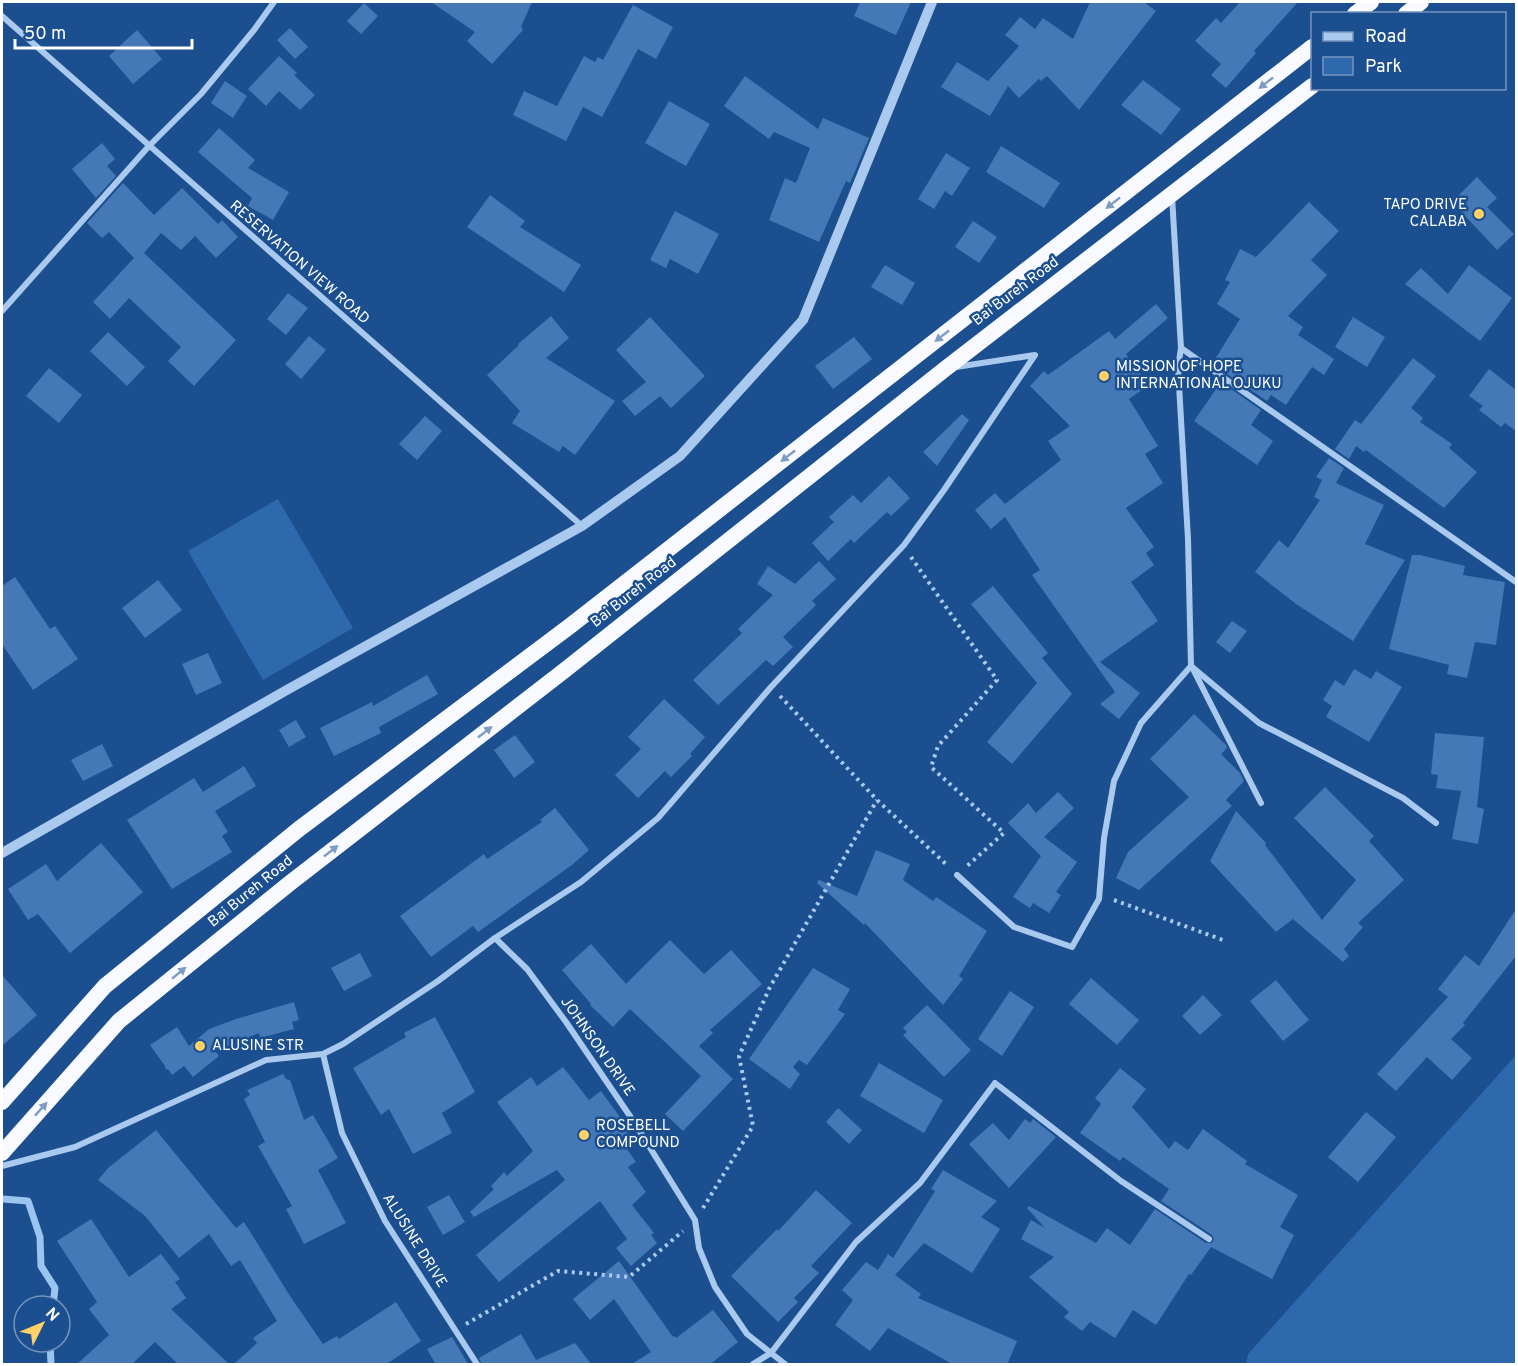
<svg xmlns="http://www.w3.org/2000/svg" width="1518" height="1366" viewBox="0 0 1518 1366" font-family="Overpass,sans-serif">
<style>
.green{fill:#2e69ad}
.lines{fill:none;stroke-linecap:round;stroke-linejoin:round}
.stream{stroke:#9cc4f0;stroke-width:7}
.building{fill:#4478b7}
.path{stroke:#a9c9ee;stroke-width:4;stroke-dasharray:3 4.5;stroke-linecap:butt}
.minor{stroke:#a9c9ee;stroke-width:6}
.tertiary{stroke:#a9c9ee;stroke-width:10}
.trunk{stroke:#f8faff;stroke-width:16}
.oneway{fill:#7e9cc1}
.poi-dot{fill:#ffd166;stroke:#1b4f8f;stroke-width:2}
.labels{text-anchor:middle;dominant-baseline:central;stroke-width:5;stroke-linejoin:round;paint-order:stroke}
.poi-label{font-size:15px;fill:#fff;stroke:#1b4f8f;text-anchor:start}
.street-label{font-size:15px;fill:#fff;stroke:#1b4f8f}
</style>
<rect width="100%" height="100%" fill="#1b4f8f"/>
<!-- green -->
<g class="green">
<polygon points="278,499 353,628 263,680 188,551"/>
<polygon points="1516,1055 1516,1364 1246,1364 1248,1354"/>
</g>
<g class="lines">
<!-- stream -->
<g class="stream">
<polyline points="3,1199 28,1201 40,1237 41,1266 55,1288 53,1306"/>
<polyline points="50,1342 51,1364"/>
</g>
</g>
<!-- building -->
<g class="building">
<polygon points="431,2 532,2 521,27 523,30 492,64 467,41 475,32"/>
<polygon points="860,2 911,2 896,35 854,16"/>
<polygon points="1090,2 1144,2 1156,11 1079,110 1047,76 1041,81 1039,79 1019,98 1008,86 990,116 941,87 957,62 988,81 1019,46 1005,35 1020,17 1035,29 1043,18 1073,39"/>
<polygon points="1240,2 1298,2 1254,51 1256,53 1226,88 1211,75 1221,64 1195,41 1216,18 1221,23"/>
<polygon points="364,3 378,16 361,34 347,21"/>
<polygon points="633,5 673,27 656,59 638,49 602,117 583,107 566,141 513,115 524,91 557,106 584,56 595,62 598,57 603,60"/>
<polygon points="290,28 308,47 295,59 277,40"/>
<polygon points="137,30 162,59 133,84 109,56"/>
<polygon points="279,56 297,73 294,75 315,95 300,110 279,91 266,106 248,89"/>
<polygon points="745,76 818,129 823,118 869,138 850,183 846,181 819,242 769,220 785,178 796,183 810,148 774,132 769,139 724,106"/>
<polygon points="1143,80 1181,109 1161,135 1121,105"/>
<polygon points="225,81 247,96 233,118 211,103"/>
<polygon points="669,101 710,124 686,166 645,143"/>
<polygon points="219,128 255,160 248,168 289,192 273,220 248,206 252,198 198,152"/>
<polygon points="102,143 115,159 107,166 116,176 96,198 72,169"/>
<polygon points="1001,146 1060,183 1044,208 986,172"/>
<polygon points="946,153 970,168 952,196 945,191 934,209 918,199"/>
<polygon points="1477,177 1497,198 1487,207 1514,234 1497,250 1452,202"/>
<polygon points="123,183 154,215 182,188 218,224 222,220 238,237 216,258 195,236 181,250 161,233 144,253 236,340 194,386 168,361 181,347 129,298 110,319 93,302 134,258 109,232 102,238 87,223"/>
<polygon points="490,195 525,221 520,227 581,265 564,292 467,227"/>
<polygon points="1309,202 1339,231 1311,260 1327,275 1288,316 1303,327 1298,335 1334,359 1324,375 1312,367 1286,405 1271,395 1267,401 1227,374 1231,369 1215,359 1240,319 1217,304 1230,282 1225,280 1240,249 1256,257"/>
<polygon points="675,211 719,234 698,274 670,259 666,268 650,260"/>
<polygon points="973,221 997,237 979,263 955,247"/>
<polygon points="885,265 915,283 902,305 871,287"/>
<polygon points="1469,265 1512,298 1480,341 1405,284 1421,268 1448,294"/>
<polygon points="288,293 308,308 286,335 267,319"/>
<polygon points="1156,304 1168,318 1126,354 1149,385 1129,399 1158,446 1145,454 1163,483 1126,508 1154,547 1146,553 1154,565 1131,582 1158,621 1100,662 1140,693 1119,719 1100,704 1115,692 1032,575 1040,570 1005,517 991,529 975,510 995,493 1005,504 1061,460 1048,441 1070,426 1030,386 1044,371 1048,375 1109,331 1115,339"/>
<polygon points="551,316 569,338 546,358 615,401 575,455 563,446 559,452 512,423 520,411 487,375 519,345 518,344"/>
<polygon points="650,317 705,376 671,408 660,396 635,416 622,401 646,382 616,350"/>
<polygon points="1353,317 1385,337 1367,367 1335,347"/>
<polygon points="108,332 145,367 127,386 90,351"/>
<polygon points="309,336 326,350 301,379 285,364"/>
<polygon points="854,337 872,359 833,389 815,366"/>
<polygon points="1413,358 1436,376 1411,408 1423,418 1420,422 1452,444 1449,448 1477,472 1444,508 1366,450 1364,452 1356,446 1349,459 1335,449 1355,420 1361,424"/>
<polygon points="49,368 82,395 59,423 26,396"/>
<polygon points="1489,369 1516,390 1516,431 1505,423 1501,427 1479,410 1483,406 1469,396"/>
<polygon points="1221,382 1261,410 1251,425 1273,441 1257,465 1194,421"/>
<polygon points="962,414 969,420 937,466 923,452"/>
<polygon points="425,416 442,431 417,460 399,444"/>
<polygon points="1329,458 1344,468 1336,483 1384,505 1365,544 1405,560 1353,641 1296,604 1255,572 1279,540 1288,548 1320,500 1314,497 1322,480 1316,477"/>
<polygon points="889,476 910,498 891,516 887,512 854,543 851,539 828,561 812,543 834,522 829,517 853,495 861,503"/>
<polygon points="1412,555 1420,555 1465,566 1463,575 1505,582 1496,645 1475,642 1467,678 1447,674 1449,665 1389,649"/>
<polygon points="819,561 836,579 812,601 816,605 783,637 793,647 773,666 766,660 718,705 693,680 742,633 738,629 773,595 757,584 768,566 795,584"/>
<polygon points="15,577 50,629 55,626 78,659 33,690 2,644 2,586"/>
<polygon points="158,580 182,610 145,638 122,608"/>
<polygon points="993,586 1048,653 1042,658 1072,694 1012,764 987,742 1037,683 971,604"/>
<polygon points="1232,621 1247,631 1230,653 1216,642"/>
<polygon points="208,653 222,683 196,695 182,664"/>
<polygon points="1354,669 1371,679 1376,671 1402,687 1369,742 1326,717 1332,706 1323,700 1335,680 1344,686"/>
<polygon points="427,675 438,694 379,727 381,733 334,756 320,728 372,702 373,706"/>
<polygon points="664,699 705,737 690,754 692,756 671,777 665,771 638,798 615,775 641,749 628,737"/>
<polygon points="1194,714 1226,745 1227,748 1221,754 1240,773 1244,781 1226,800 1232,806 1139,890 1116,878 1128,852 1189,797 1150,759"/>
<polygon points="296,720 306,737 289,747 279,730"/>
<polygon points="1435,733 1484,737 1477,807 1484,809 1478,844 1452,839 1461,791 1436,788 1438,775 1431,774"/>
<polygon points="515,735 535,762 514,778 494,750"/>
<polygon points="102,744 113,766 83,781 71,760"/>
<polygon points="244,766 256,786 215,811 228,832 222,836 232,852 172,889 127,820 194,778 203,792"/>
<polygon points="1325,787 1374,836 1369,841 1404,880 1358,923 1363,927 1344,949 1349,956 1343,962 1293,919 1276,932 1210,861 1236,811 1266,843 1265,845 1322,920 1356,880 1294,818"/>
<polygon points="1058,792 1074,808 1044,837 1077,862 1056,892 1061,895 1049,913 1033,903 1030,908 1013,897 1041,856 1008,823 1028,803 1036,813"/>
<polygon points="555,808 589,850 572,865 478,932 473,926 431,957 400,916 484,854 487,859 542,822 540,820"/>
<polygon points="101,843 143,892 70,953 38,914 28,920 8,889 46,864 57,881"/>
<polygon points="876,850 910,864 903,880 933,901 936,897 987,931 959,976 963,979 943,1005 865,923 864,925 817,883 819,880 857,896"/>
<polygon points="1516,909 1516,956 1463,1023 1465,1025 1451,1039 1472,1058 1452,1080 1427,1057 1396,1091 1377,1074 1448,997 1438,989 1465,955 1479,966"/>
<polygon points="670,940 704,974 731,950 762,984 710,1030 713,1033 699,1046 733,1079 683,1131 665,1114 701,1076 630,1009 613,1027 590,1005 591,1004 562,970 591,944 626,984"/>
<polygon points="360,953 372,976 344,991 331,968"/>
<polygon points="813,968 850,989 838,1010 845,1014 807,1065 799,1060 793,1067 800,1074 790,1089 749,1059"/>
<polygon points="2,975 37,1015 2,1046"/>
<polygon points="1091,978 1139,1020 1117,1045 1069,1004"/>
<polygon points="1276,980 1309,1020 1283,1041 1250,1001"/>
<polygon points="1010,991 1034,1007 1002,1056 978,1039"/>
<polygon points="1203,995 1222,1015 1200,1035 1182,1016"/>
<polygon points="294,1002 299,1020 292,1022 294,1029 260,1038 259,1033 215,1051 219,1056 193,1077 184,1066 172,1075 168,1069 166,1070 165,1066 150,1045 177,1027 189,1046 209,1029 236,1019"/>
<polygon points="927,1005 971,1050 944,1077 903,1035 907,1032 903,1028"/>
<polygon points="435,1017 475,1092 442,1113 452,1133 413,1154 389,1109 381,1115 353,1068 406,1037 404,1033"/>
<polygon points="879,1063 943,1100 924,1133 860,1096"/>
<polygon points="563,1067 589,1100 601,1091 630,1131 620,1139 636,1162 628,1167 646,1192 632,1205 654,1233 651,1235 657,1243 631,1266 616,1248 627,1239 600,1201 499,1282 476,1255 565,1180 557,1170 474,1217 470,1212 494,1189 491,1186 504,1172 507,1176 533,1151 497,1102 531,1077 537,1086"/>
<polygon points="1120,1068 1146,1089 1132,1107 1169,1149 1175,1141 1188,1150 1203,1129 1247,1161 1245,1164 1298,1195 1280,1227 1294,1235 1272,1279 1211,1247 1191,1275 1189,1274 1156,1325 1133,1310 1115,1338 1090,1322 1082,1331 1064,1317 1069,1312 1029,1277 1054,1257 1021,1239 1031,1220 1045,1228 1027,1208 1029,1206 1096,1243 1107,1228 1130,1245 1155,1209 1206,1243 1212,1243 1214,1239 1212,1235 1161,1201 1169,1189 1123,1157 1120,1161 1080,1133 1101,1104 1095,1098"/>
<polygon points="283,1074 286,1079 290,1080 304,1120 313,1115 338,1158 318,1170 346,1223 304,1244 286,1209 292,1206 258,1146 265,1142 244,1099 250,1095 247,1090"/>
<polygon points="838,1108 862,1130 849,1144 826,1122"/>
<polygon points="1366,1112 1396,1137 1358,1182 1328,1157"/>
<polygon points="1025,1119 1030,1123 1033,1119 1056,1137 1009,1188 969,1144 993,1123 1009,1140"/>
<polygon points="156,1130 236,1228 244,1222 290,1296 323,1344 337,1336 339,1339 396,1302 421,1341 385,1365 233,1365 257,1343 253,1338 277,1321 240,1260 231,1266 209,1234 179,1258 145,1216 98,1180 108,1168"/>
<polygon points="943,1170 997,1201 981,1217 1000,1229 972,1273 924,1243 895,1275 921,1294 918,1298 1017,1341 1007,1365 954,1365 888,1328 870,1351 835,1325 853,1300 842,1290 866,1262 878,1270 888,1254 893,1258 935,1191 931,1189"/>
<polygon points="816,1190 852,1223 811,1266 819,1273 794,1298 798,1302 778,1322 731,1276 777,1229 778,1231"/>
<polygon points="449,1195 465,1222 443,1235 427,1207"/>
<polygon points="91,1219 129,1277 161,1254 180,1279 175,1282 186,1298 171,1309 230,1365 179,1365 155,1342 131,1365 76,1365 109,1335 89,1309 97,1302 57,1241"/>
<polygon points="619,1261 673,1337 675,1336 676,1338 713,1310 738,1342 709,1365 630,1365 651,1352 614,1299 590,1320 573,1299"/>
<polygon points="521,1334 536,1360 575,1343 592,1365 482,1365 479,1358"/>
<polygon points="452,1337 468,1364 471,1365 436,1365 427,1349"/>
</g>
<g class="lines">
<!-- path -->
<g class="path">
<polyline points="911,557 997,680 938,746 931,767 1004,833 966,867"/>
<polyline points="780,696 877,800 948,866"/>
<polyline points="1114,900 1223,940"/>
<polyline points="703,1208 753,1126 739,1056 770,987 877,800"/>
<polyline points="466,1324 558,1271 629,1277 683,1231"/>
</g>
<!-- minor -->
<g class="minor">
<polyline points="2,16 582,526"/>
<polyline points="2,311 149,146 201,94 254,30 274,2"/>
<polyline points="1181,348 1516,582"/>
<polyline points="1191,666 1259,723 1403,798 1436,823"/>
<polyline points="1193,669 1261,803"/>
<polyline points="957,875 1014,927 1072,947 1099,899 1104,838 1114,781 1141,723 1191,666 1188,539 1178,368 1181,348 1172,196"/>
<polyline points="495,938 581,882 658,818 771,687 904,545 944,490 1035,355 956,367"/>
<polyline points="323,1054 342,1133 385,1221 477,1364"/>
<polyline points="2,1166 75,1147 266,1060 323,1054 343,1044 438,981 495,938 527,969 566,1022 634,1122 695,1220 699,1248 715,1287 747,1334 771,1353 753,1364"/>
<polyline points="785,1364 771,1353 856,1242 920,1183 995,1083 1121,1181 1209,1239"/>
</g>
<!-- tertiary -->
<polyline class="tertiary" points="2,853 285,691 582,526 680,456 803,320 932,2"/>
<!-- trunk -->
<g class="trunk">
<polyline points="1355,14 1371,2"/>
<polyline points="1406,14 1421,2"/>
<polyline points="2,1102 105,986 299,829 570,626 1312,47"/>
<polyline points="2,1153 119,1021 290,883 565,670 945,369 1312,86"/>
</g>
</g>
<!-- one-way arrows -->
<defs><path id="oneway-solid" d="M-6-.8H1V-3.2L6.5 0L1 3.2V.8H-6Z" transform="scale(1.5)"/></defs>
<g class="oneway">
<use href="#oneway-solid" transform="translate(1266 83) rotate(142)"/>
<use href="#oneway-solid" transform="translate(1113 203) rotate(142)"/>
<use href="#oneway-solid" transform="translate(942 336) rotate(142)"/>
<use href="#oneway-solid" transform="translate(788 456) rotate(142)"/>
<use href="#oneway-solid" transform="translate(485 732) rotate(-38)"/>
<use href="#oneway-solid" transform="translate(331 851) rotate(-38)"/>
<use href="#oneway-solid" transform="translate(179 973) rotate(-39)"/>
<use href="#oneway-solid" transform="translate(41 1109) rotate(-48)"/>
</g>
<!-- markers -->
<g class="poi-dot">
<circle cx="1479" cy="214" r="6"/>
<circle cx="1104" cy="376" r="6"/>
<circle cx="200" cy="1046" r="6"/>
<circle cx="584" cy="1135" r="6"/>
</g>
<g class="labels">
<!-- poi labels -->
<g class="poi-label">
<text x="1467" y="205" text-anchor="end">TAPO DRIVE<tspan x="1467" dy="17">CALABA</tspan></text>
<text x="1116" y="367">MISSION OF HOPE<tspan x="1116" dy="17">INTERNATIONAL OJUKU</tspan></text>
<text x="212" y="1046">ALUSINE STR</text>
<text x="596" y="1126">ROSEBELL<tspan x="596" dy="17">COMPOUND</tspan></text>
</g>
<!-- street labels -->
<g class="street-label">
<text transform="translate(299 263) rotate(41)">RESERVATION VIEW ROAD</text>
<text transform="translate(1016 292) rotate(-37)">Bai Bureh Road</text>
<text transform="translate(634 593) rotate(-38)">Bai Bureh Road</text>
<text transform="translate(251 892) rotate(-39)">Bai Bureh Road</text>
<text transform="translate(597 1047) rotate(55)">JOHNSON DRIVE</text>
<text transform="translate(414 1241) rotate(58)">ALUSINE DRIVE</text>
</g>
</g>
<!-- border -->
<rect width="1518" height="1366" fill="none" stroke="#ffffff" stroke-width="6"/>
<!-- legend -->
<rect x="1311" y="12" width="195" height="78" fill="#1b4f8f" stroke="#7695bc" stroke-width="1.5"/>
<rect x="1323" y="32" width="30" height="9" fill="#a9c9ee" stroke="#7695bc" stroke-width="1.5"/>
<text x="1365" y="42" font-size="18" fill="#ffffff">Road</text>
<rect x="1323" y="57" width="30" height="18" fill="#2e69ad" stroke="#7695bc" stroke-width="1.5"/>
<text x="1365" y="72" font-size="18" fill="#ffffff">Park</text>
<!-- north arrow -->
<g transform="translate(42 1324) rotate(47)"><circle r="28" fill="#1b4f8f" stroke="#7695bc" stroke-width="1.5"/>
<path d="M0-4.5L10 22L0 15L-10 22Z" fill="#ffd166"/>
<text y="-9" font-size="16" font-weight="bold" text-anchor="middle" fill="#ffffff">N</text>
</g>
<!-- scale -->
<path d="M15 39v9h177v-9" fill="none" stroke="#ffffff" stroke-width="3"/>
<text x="24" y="39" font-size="18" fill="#ffffff" stroke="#1b4f8f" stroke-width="4.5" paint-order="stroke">50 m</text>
</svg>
